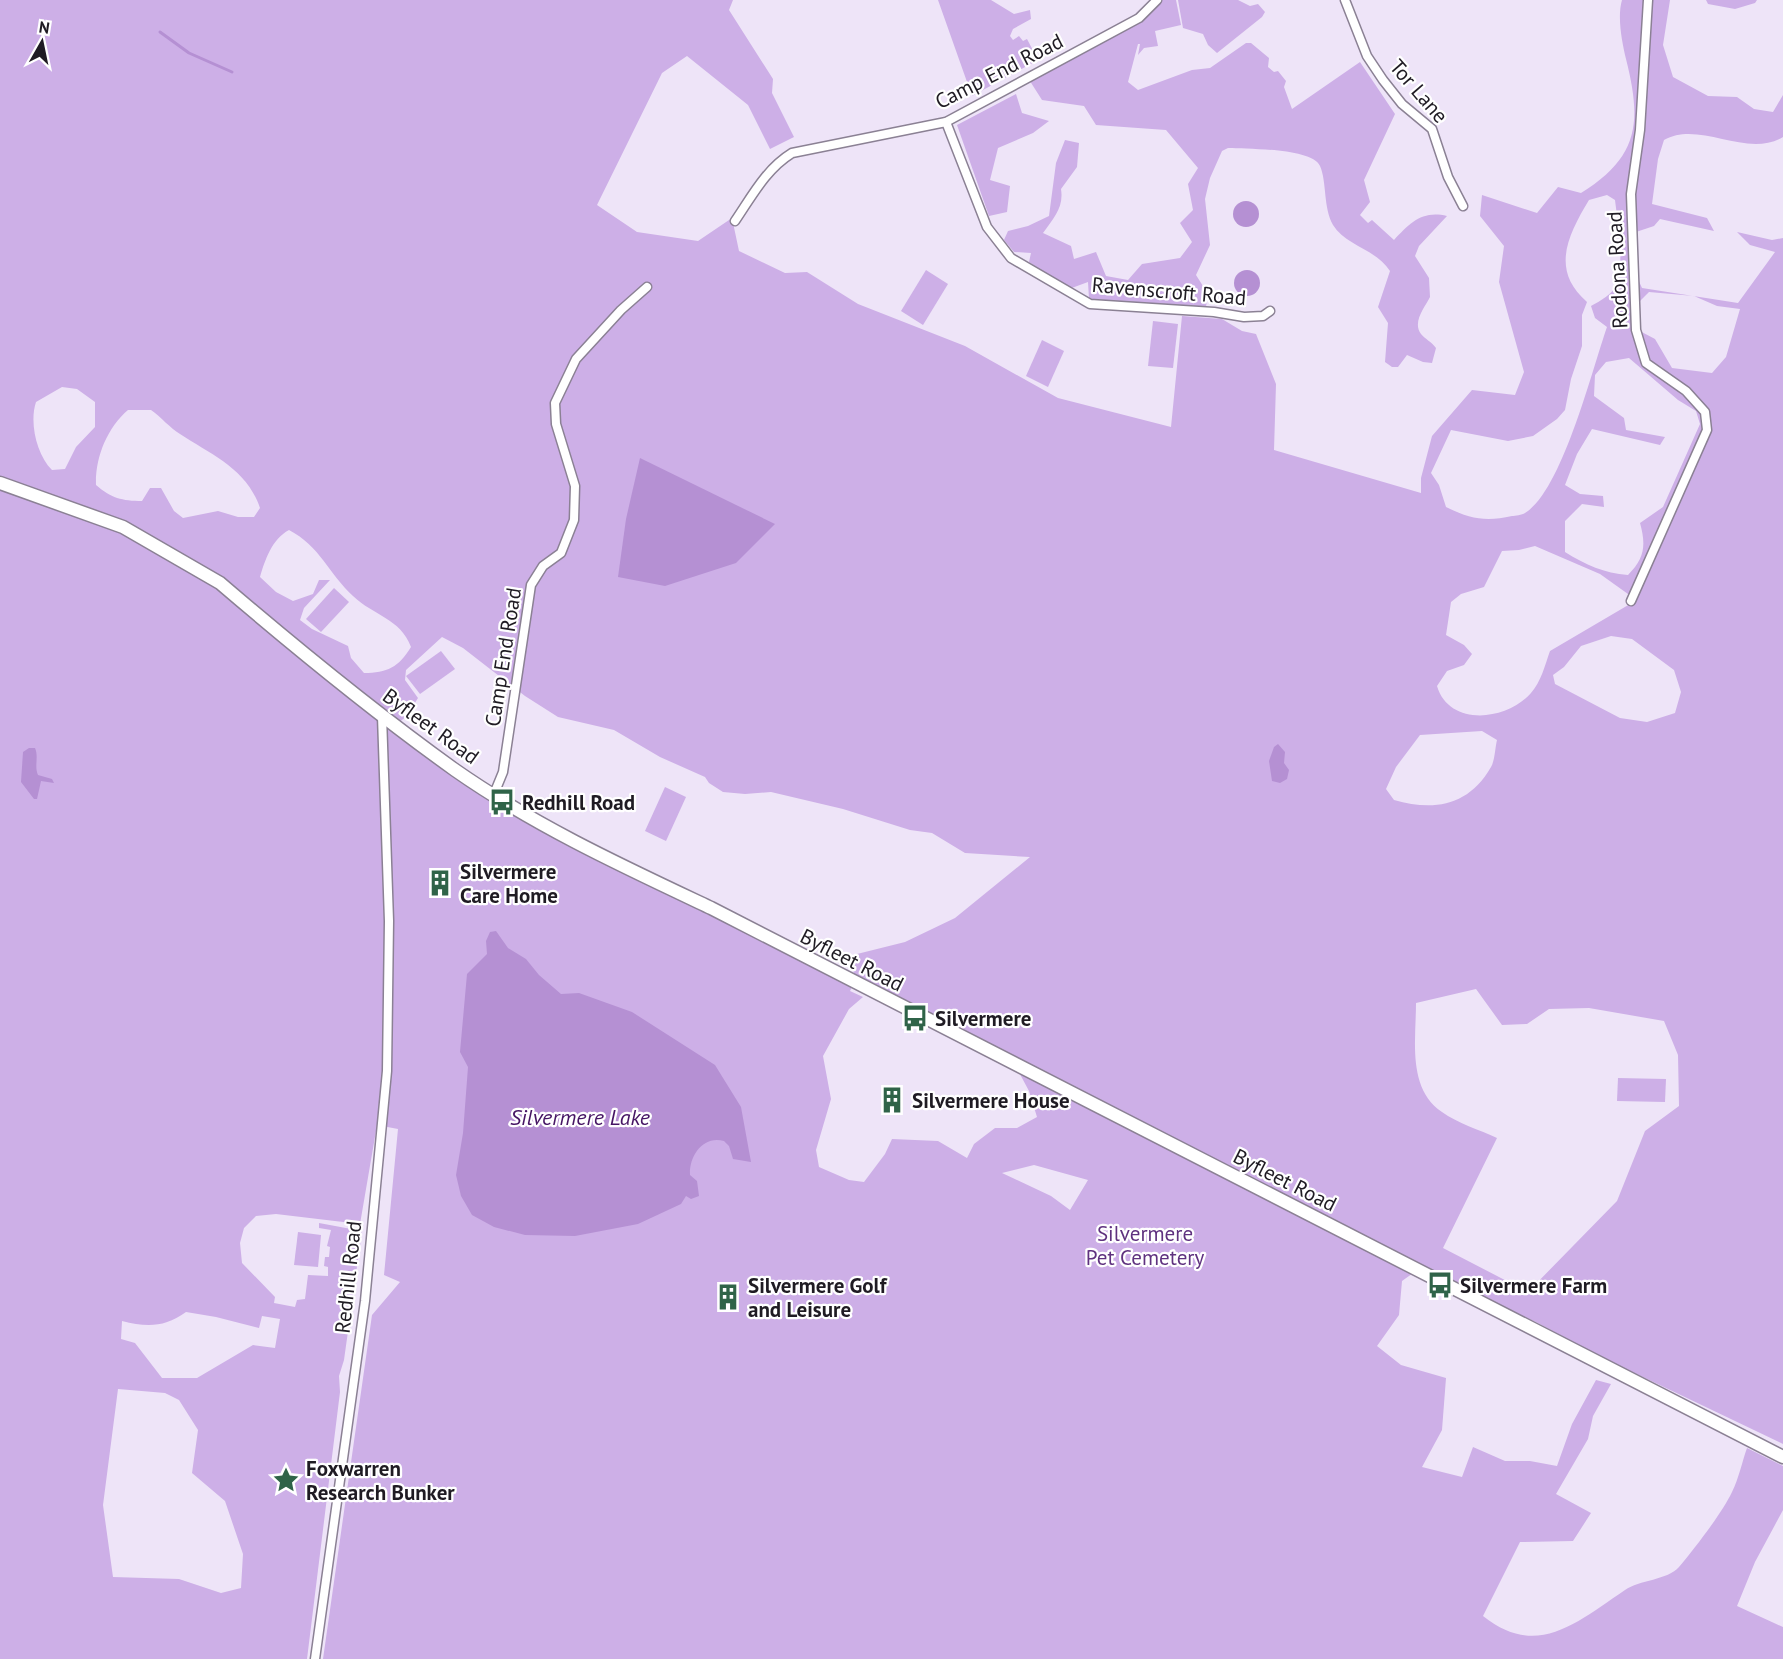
<svg xmlns="http://www.w3.org/2000/svg" width="1783" height="1659" viewBox="0 0 1783 1659" font-family="'PT Sans',sans-serif">
<style>
.green{fill:#cdafe7;fill-rule:evenodd}
.water{fill:#b590d3}
.lines{fill:none;stroke-linecap:round;stroke-linejoin:round}
.stream{stroke:#b590d3;stroke-width:3}
.street-casing{stroke:#8b8194;stroke-width:11}
.primary-casing{stroke:#8b8194;stroke-width:15}
.street{stroke:#fff;stroke-width:8}
.primary{stroke:#fff;stroke-width:12}
.labels{text-anchor:middle;dominant-baseline:central;stroke-width:4.5;stroke-linejoin:round;paint-order:stroke}
.street-label{font-size:21px;fill:#1f1b23;stroke:#fff}
.poi-label{font-size:21px;font-weight:bold;fill:#1f1b23;stroke:#fff;text-anchor:start}
.park-label{font-size:21px;fill:#5f317f;stroke:#fff}
.water-label{font-size:22px;font-style:italic;fill:#461564;stroke:#fff}
</style>
<rect width="100%" height="100%" fill="#eee4f8"/>
<!-- green -->
<g class="green">
<path d="M 0,0 L 733,0 L 729,10 L 773,79 L 772,93 L 794,137 L 770,149 L 748,105 L 687,56 L 662,73 L 597,205 L 637,232 L 698,241 L 732,218 L 739,251 L 785,273 L 807,272 L 858,304 L 965,346 L 1058,398 L 1171,427 L 1182,316 L 1222,319 L 1242,331 L 1256,334 L 1276,384 L 1274,450 L 1421,493 L 1421,478 L 1432,436 L 1472,390 L 1515,395 L 1524,372 L 1499,282 L 1504,246 L 1480,216 L 1482,195 L 1537,213 L 1558,187 L 1581,193 C 1639,157 1642,122 1626,59 C 1622,42 1617,17 1622,0 L 1670,0 L 1663,45 L 1673,77 L 1708,96 L 1737,97 L 1754,109 L 1773,112 L 1783,95 L 1783,137 C 1746,159 1700,120 1664,140 L 1658,159 L 1652,204 L 1707,218 L 1714,231 L 1660,219 L 1654,226 L 1633,233 L 1636,275 L 1642,288 L 1738,303 L 1775,252 L 1750,245 L 1737,232 L 1772,240 L 1783,238 L 1783,1444 L 1597,1355 L 1536,1322 L 1416,1271 L 1402,1281 L 1399,1315 L 1377,1346 L 1401,1365 L 1446,1378 L 1442,1430 L 1422,1467 L 1462,1477 L 1473,1447 L 1505,1461 L 1530,1461 L 1557,1466 L 1572,1424 L 1596,1380 L 1611,1384 L 1593,1416 L 1588,1439 L 1556,1494 L 1591,1513 L 1573,1541 L 1520,1542 L 1483,1616 C 1537,1659 1576,1623 1625,1590 C 1639,1580 1668,1580 1679,1567 C 1695,1548 1722,1513 1732,1492 C 1739,1478 1742,1462 1747,1448 L 1783,1466 L 1783,1510 L 1755,1562 L 1737,1606 L 1783,1627 L 1783,1659 L 323,1659 L 372,1315 L 400,1282 L 384,1275 L 398,1129 L 377,1125 L 360,1224 L 276,1214 L 256,1216 L 244,1228 L 240,1243 L 242,1263 L 275,1297 L 274,1303 L 295,1307 L 297,1300 L 305,1299 L 308,1275 L 328,1276 L 328,1267 L 324,1266 L 325,1257 L 329,1257 L 330,1247 L 327,1246 L 331,1230 L 319,1228 L 319,1223 L 362,1231 L 344,1360 L 339,1376 L 340,1392 L 307,1659 L 0,1659 ZM 1607,195 L 1615,200 C 1618,226 1625,259 1616,285 C 1613,294 1600,301 1591,306 L 1595,318 L 1607,327 C 1592,370 1562,491 1525,513 C 1522,515 1515,516 1512,516 C 1486,522 1470,519 1446,507 L 1439,485 L 1431,473 L 1451,430 L 1508,441 L 1533,436 L 1557,419 L 1565,410 L 1571,379 L 1582,346 L 1582,315 L 1587,302 C 1550,270 1568,235 1589,200 ZM 1649,292 L 1694,296 L 1717,306 L 1740,309 L 1726,357 L 1712,373 L 1672,368 L 1655,339 L 1636,329 L 1637,304 ZM 1629,358 L 1678,400 L 1696,411 L 1700,424 L 1663,507 L 1640,523 C 1646,545 1645,558 1628,575 C 1604,573 1586,565 1565,552 L 1565,521 L 1582,504 L 1604,507 L 1603,496 L 1580,494 L 1565,485 L 1577,454 L 1592,429 L 1660,445 L 1665,437 L 1626,430 L 1624,418 L 1594,396 L 1595,375 L 1606,362 ZM 62,387 L 77,389 L 95,402 L 95,427 L 76,447 L 65,469 L 52,470 C 37,455 29,423 36,402 ZM 128,410 L 151,410 C 161,417 170,428 180,434 C 212,455 247,469 260,508 L 254,517 L 238,517 L 218,511 L 183,518 L 174,511 L 161,488 L 150,488 L 142,501 C 122,501 111,498 96,485 C 95,458 107,428 128,410 ZM 289,530 C 320,546 329,574 353,596 C 374,616 400,618 411,647 C 399,667 387,673 364,673 L 351,658 L 348,646 L 312,629 L 300,620 L 304,608 L 330,580 L 319,580 L 313,594 L 293,601 L 276,592 L 260,577 C 265,560 272,539 289,530 ZM 1535,546 L 1600,574 L 1628,594 L 1630,604 L 1550,651 C 1545,665 1541,682 1531,693 C 1507,721 1449,727 1437,686 L 1447,671 L 1464,665 L 1472,654 L 1464,645 L 1446,635 L 1451,602 L 1461,594 L 1484,587 L 1502,551 L 1519,550 ZM 1611,636 L 1632,639 L 1674,670 L 1681,692 L 1675,713 L 1647,722 L 1620,718 L 1555,684 L 1553,675 L 1564,667 L 1581,646 ZM 442,637 L 463,648 L 525,696 L 558,717 L 614,730 L 660,757 L 705,777 L 709,783 L 723,792 L 745,794 L 771,792 L 843,809 L 910,830 L 932,833 L 965,853 L 1030,857 L 955,918 L 905,942 L 853,955 L 854,982 L 524,812 L 395,725 L 406,717 L 418,698 L 405,680 L 406,670 ZM 1482,731 L 1497,740 C 1495,748 1495,760 1491,767 C 1468,807 1433,811 1394,800 L 1386,789 L 1396,767 L 1420,735 ZM 854,983 L 1015,1065 L 1029,1091 L 1037,1117 L 1017,1128 L 995,1128 L 974,1144 L 967,1158 L 938,1141 L 892,1139 L 885,1154 L 864,1182 L 849,1180 L 819,1167 L 816,1150 L 831,1099 L 823,1056 L 849,1009 L 863,997 L 850,991 ZM 1476,989 L 1502,1025 L 1527,1024 L 1549,1009 L 1589,1008 L 1664,1021 L 1678,1055 L 1679,1106 L 1645,1131 L 1617,1201 L 1528,1292 L 1443,1248 L 1497,1138 C 1480,1130 1457,1123 1442,1112 C 1407,1088 1416,1040 1416,1003 ZM 1034,1165 L 1088,1180 L 1070,1210 L 1051,1196 L 1002,1173 ZM 186,1312 L 216,1317 L 259,1328 L 262,1316 L 280,1319 L 275,1348 L 253,1345 L 197,1378 L 162,1378 L 135,1343 L 121,1339 L 122,1321 C 146,1327 164,1328 186,1312 ZM 118,1389 L 165,1393 L 179,1400 L 198,1430 L 192,1473 L 225,1501 L 243,1554 L 241,1588 L 221,1593 L 179,1579 L 113,1577 L 103,1505 Z"/>
<polygon points="938,0 991,0 1014,14 1030,10 1031,19 1013,29 1010,36 1013,40 1019,36 1023,41 1027,39 1038,60 972,96"/>
<path d="M 1157,0 L 1176,0 L 1181,25 L 1155,31 L 1158,46 L 1144,48 L 1138,55 L 1140,44 L 1138,44 L 1128,82 L 1138,90 L 1192,70 L 1210,68 L 1246,43 L 1251,43 L 1269,58 L 1268,67 L 1274,72 L 1278,71 L 1286,81 L 1284,87 L 1292,109 L 1360,62 L 1395,114 L 1364,180 L 1370,202 L 1360,215 L 1368,223 L 1372,220 L 1394,240 C 1410,223 1422,210 1447,216 L 1419,246 L 1415,256 L 1429,278 L 1430,297 C 1425,307 1412,322 1421,334 C 1425,339 1432,342 1436,348 L 1432,363 L 1423,362 L 1407,355 L 1398,367 L 1392,367 L 1385,362 L 1388,323 L 1378,307 L 1390,271 C 1376,249 1346,246 1333,225 C 1323,207 1327,182 1320,166 C 1312,148 1247,149 1228,148 L 1222,151 L 1210,178 L 1205,199 L 1210,245 L 1196,275 L 1208,294 L 1206,307 L 1089,299 L 1088,282 L 1069,289 L 1029,262 L 1031,253 L 1014,252 L 1004,240 L 1008,231 L 1028,226 L 1049,216 L 1056,163 L 1065,140 L 1079,143 L 1077,167 L 1061,189 C 1064,207 1054,218 1043,233 L 1071,246 L 1074,259 L 1096,252 L 1106,276 L 1128,280 L 1142,264 L 1180,258 L 1192,242 L 1180,223 L 1193,210 L 1188,184 L 1198,168 L 1166,130 L 1096,125 L 1084,106 L 1042,100 L 1028,78 L 1140,16 Z"/>
<polygon points="1178,0 1238,0 1250,6 1258,4 1265,12 1262,17 1217,53 1208,45 1203,34 1183,28"/>
<polygon points="1706,0 1757,0 1755,3 1735,9 1708,4"/>
<polygon points="1016,94 1022,113 1049,121 1033,133 998,148 990,180 1010,186 1007,212 989,216 957,125"/>
<polygon points="926,270 948,284 923,325 901,311"/>
<polygon points="1153,321 1178,324 1173,368 1148,366"/>
<polygon points="1042,340 1064,351 1048,387 1026,376"/>
<polygon points="334,588 349,602 321,632 306,619"/>
<polygon points="441,651 455,669 420,694 406,676"/>
<polygon points="665,787 686,797 666,841 645,831"/>
<polygon points="1618,1078 1666,1079 1665,1102 1617,1101"/>
<polygon points="298,1232 321,1235 318,1267 294,1265"/>
</g>
<!-- water -->
<g class="water">
<circle cx="1246" cy="214" r="13"/>
<circle cx="1247" cy="283" r="13"/>
<polygon points="640,458 775,524 736,563 665,586 618,577 626,519"/>
<polygon points="1278,744 1285,752 1284,763 1289,770 1287,779 1280,783 1272,781 1269,761 1274,747"/>
<path d="M 29,748 L 35,748 C 39,757 34,766 38,775 L 52,779 L 54,783 L 41,781 L 37,799 L 34,799 L 21,782 L 23,752 Z"/>
<path d="M 496,931 L 508,948 L 526,959 L 539,975 L 561,994 L 579,993 L 632,1012 L 715,1065 L 741,1107 L 751,1162 L 733,1159 L 729,1146 L 724,1141 C 703,1135 689,1156 690,1175 L 697,1181 L 699,1196 L 691,1199 L 686,1196 L 681,1204 L 638,1224 L 575,1236 L 525,1235 L 494,1227 L 472,1215 L 461,1196 L 456,1175 L 463,1133 L 468,1067 L 460,1052 L 467,974 L 487,954 L 486,941 L 490,932 Z"/>
</g>
<g class="lines">
<!-- stream -->
<polyline class="stream" points="160,32 189,53 232,72"/>
<!-- street casing -->
<g class="street-casing">
<g id="street">
<polyline points="1345,0 1367,56 1383,80 1402,104 1432,129 1448,177 1463,206"/>
<polyline points="946,122 987,227 1011,258 1090,304 1214,312 1244,317 1263,316 1270,311"/>
<path d="M 735,221 C 752,196 766,169 792,153 L 946,122 L 1139,18 L 1157,0"/>
<polyline points="1631,601 1707,430 1705,412 1686,391 1646,363 1636,330 1631,194 1640,130 1648,0"/>
<polyline points="494,794 503,772 531,585 543,566 561,553 574,520 575,486 556,424 555,403 576,359 621,310 647,287"/>
<polyline points="315,1659 365,1301 387,1071 389,921 382,716"/>
</g>
</g>
<!-- primary casing -->
<g class="primary-casing">
<path id="primary" d="M 0,483 L 123,527 L 220,583 C 296,648 374,712 455,770 C 535,826 624,867 711,908 L 1783,1457"/>
</g>
<!-- street -->
<use href="#street" class="street"/>
<!-- primary -->
<use href="#primary" class="primary"/>
</g>
<!-- icons -->
<defs>
<g id="bus-bare" transform="scale(2.07)"><path d="M-5-6H5V4H4V6H2V4H-2V6H-4V4H-5ZM-3.5-4V0h7V-4ZM-3.5 1.2v1.5H-2V1.2ZM2 1.2v1.5H3.5V1.2Z" fill="#2f6348" stroke="#fff" stroke-width="2.5" paint-order="stroke"/></g>
<g id="building-bare" transform="scale(2.07)"><path d="M-4-6H4V6H1V3H-1V6H-4ZM-2.5-4.3h1.7v1.8h-1.7ZM.8-4.3h1.7v1.8H.8ZM-2.5-1h1.7V.8h-1.7ZM.8-1h1.7V.8H.8Z" fill="#2f6348" stroke="#fff" stroke-width="2.5" paint-order="stroke"/></g>
<g id="sight-bare" transform="scale(2.07)"><path d="M0-6L1.8-2.2L6-1.7L2.9 1.2L3.7 5.4L0 3.3L-3.7 5.4L-2.9 1.2L-6-1.7L-1.8-2.2Z" fill="#2f6348" stroke="#fff" stroke-width="2.5" paint-order="stroke"/></g>
</defs>
<g fill-rule="evenodd">
<use href="#bus-bare" x="502" y="802"/>
<use href="#building-bare" x="440" y="883"/>
<use href="#bus-bare" x="915" y="1018"/>
<use href="#building-bare" x="892" y="1100"/>
<use href="#bus-bare" x="1440" y="1285"/>
<use href="#building-bare" x="728" y="1297"/>
<use href="#sight-bare" x="286" y="1480"/>
</g>
<g class="labels">
<!-- street labels -->
<g class="street-label">
<text transform="translate(999 71) rotate(-27)">Camp End Road</text>
<text transform="translate(1419 91) rotate(49)">Tor Lane</text>
<text transform="translate(1617 270) rotate(-93)">Rodona Road</text>
<text transform="translate(1169 291) rotate(5)">Ravenscroft Road</text>
<text transform="translate(503 657) rotate(-81)">Camp End Road</text>
<text transform="translate(431 726) rotate(36)">Byfleet Road</text>
<text transform="translate(852 960) rotate(27)">Byfleet Road</text>
<text transform="translate(1285 1180) rotate(27)">Byfleet Road</text>
<text transform="translate(348 1277) rotate(-84)">Redhill Road</text>
</g>
<!-- poi labels -->
<g class="poi-label">
<text x="522" y="802">Redhill Road</text>
<text x="460" y="871">Silvermere<tspan x="460" dy="24">Care Home</tspan></text>
<text x="935" y="1018">Silvermere</text>
<text x="912" y="1100">Silvermere House</text>
<text x="748" y="1285">Silvermere Golf<tspan x="748" dy="24">and Leisure</tspan></text>
<text x="1460" y="1285">Silvermere Farm</text>
<text x="306" y="1468">Foxwarren<tspan x="306" dy="24">Research Bunker</tspan></text>
</g>
<!-- park labels -->
<g class="park-label">
<text x="1145" y="1233">Silvermere<tspan x="1145" dy="24">Pet Cemetery</tspan></text>
</g>
<!-- water labels -->
<g class="water-label">
<text x="580" y="1117">Silvermere Lake</text>
</g>
</g>
<!-- north arrow -->
<g transform="translate(42 42) rotate(9)" stroke="#ffffff" stroke-width="4.5" paint-order="stroke">
<path d="M0-4.5L10 22L0 15L-10 22Z" fill="#1f1b23"/>
<text y="-9" font-size="16" font-weight="bold" text-anchor="middle" fill="#1f1b23">N</text>
</g>
</svg>
